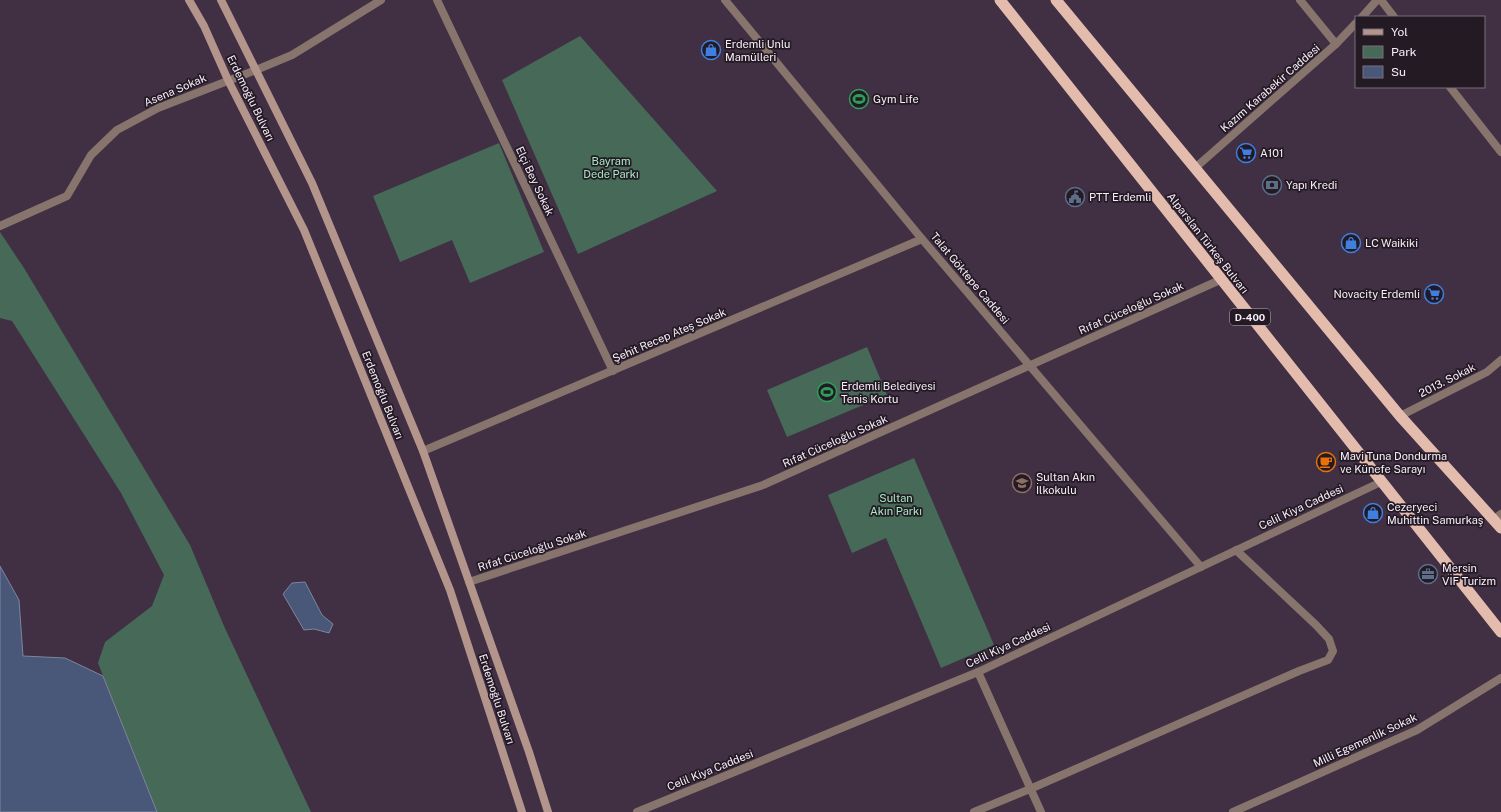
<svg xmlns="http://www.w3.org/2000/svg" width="1501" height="812" viewBox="0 0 1501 812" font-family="'Public Sans',sans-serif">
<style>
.green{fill:#466a57}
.water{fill:#495878;stroke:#7e859f}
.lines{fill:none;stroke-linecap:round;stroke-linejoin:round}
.minor{stroke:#86746d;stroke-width:8}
.tertiary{stroke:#86746d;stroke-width:8}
.secondary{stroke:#b3958b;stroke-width:8}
.trunk{stroke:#e4bcae;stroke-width:11}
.labels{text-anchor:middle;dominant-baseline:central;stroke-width:3.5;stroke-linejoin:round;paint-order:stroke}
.shield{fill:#231a24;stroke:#b9aeba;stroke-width:1}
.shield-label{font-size:10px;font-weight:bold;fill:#f9edfa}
.poi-label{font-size:11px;fill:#f9edfa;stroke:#231a24;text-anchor:start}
.street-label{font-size:11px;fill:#f9edfa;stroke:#231a24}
.park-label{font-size:11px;fill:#a6eac5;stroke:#231a24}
</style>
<rect width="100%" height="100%" fill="#412f43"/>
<!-- green -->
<g class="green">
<polygon points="580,36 717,191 578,254 502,80"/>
<polygon points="499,143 544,252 470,283 452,240 400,262 373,196"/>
<polygon points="0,232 24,268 190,545 224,626 311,812 157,812 98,663 105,642 152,606 164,575 121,493 12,321 0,318"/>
<polygon points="867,347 887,395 787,437 767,390"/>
<polygon points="914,458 994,645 941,668 886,538 852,553 828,495"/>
</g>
<!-- water -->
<g class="water">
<polygon points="0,566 19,600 23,656 65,658 103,676 157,812 0,812"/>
<polygon points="305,582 322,615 333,624 329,633 314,629 304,630 283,594 292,583"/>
</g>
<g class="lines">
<!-- minor -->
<g class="minor">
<polyline points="437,0 613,371"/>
<polyline points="1381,0 1394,17"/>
<polyline points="1450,87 1501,152"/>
<polyline points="0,226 67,196 91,155 117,130 158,108 256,70 292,55 381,0"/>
<polyline points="1400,416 1487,372 1501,360"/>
<polyline points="423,451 922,239"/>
<polyline points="1493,520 1501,514"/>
<polyline points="469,582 763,485 1220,280"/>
<polyline points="978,672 1041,812"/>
<polyline points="974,812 1030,789 1299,671 1328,660 1333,651 1329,639 1316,625 1236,550"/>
<polyline points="1233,812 1417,730 1501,678"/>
</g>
<!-- tertiary -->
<g class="tertiary">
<polyline points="725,0 922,239 1201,567"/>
<polyline points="1300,0 1336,44"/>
<polyline points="1362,17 1377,0"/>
<polyline points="1195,168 1336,44 1356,23"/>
<polyline points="637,812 978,672 1381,482"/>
</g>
<!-- secondary -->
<g class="secondary">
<polyline points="189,0 204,26 228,80 304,230 450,590 522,812"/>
<polyline points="221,0 312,183 423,451 529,752 548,812"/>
</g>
<!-- trunk -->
<g class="trunk">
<polyline points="1000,0 1501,632"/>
<polyline points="1056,0 1400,416 1501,528"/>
</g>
</g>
<!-- icons -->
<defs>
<g id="shop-ring" transform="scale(1)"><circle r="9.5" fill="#231a24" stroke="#3f7fe0" stroke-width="1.5"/><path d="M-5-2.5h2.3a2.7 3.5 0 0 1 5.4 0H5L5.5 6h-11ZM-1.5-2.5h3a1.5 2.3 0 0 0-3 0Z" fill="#3f7fe0"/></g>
<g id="stadium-ring" transform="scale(1)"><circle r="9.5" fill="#231a24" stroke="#2e9e5b" stroke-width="1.5"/><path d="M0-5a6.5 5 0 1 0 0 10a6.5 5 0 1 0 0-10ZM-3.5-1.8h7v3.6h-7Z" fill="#2e9e5b"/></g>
<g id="supermarket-ring" transform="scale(1)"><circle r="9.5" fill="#231a24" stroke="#3f7fe0" stroke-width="1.5"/><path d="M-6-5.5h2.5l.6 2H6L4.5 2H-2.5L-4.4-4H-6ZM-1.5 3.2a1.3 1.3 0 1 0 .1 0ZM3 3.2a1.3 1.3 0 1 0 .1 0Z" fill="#3f7fe0"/></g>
<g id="bank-ring" transform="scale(1)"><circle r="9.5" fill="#231a24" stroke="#5c6f8a" stroke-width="1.5"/><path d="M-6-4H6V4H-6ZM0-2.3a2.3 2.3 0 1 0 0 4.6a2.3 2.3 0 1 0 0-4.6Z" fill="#5c6f8a"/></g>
<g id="civic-ring" transform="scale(1)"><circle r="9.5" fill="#231a24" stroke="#5c6f8a" stroke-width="1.5"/><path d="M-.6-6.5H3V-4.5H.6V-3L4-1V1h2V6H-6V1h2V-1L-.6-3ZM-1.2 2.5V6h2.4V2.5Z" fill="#5c6f8a"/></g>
<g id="cafe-ring" transform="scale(1)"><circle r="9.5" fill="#231a24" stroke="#e8710a" stroke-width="1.5"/><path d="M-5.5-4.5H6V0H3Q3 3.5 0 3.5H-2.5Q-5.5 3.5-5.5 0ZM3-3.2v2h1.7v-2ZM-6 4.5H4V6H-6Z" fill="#e8710a"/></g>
<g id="school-ring" transform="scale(1)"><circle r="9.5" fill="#231a24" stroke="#8d6e63" stroke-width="1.5"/><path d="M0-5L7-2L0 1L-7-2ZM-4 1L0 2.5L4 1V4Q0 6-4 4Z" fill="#8d6e63"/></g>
<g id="office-ring" transform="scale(1)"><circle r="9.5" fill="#231a24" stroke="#5c6f8a" stroke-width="1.5"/><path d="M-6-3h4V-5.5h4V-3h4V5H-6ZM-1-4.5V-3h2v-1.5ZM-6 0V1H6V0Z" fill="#5c6f8a"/></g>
</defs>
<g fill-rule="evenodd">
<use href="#shop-ring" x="711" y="50"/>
<use href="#stadium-ring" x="859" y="99"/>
<use href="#supermarket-ring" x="1246" y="153"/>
<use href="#bank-ring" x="1272" y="185"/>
<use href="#civic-ring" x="1075" y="197"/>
<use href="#shop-ring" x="1351" y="243"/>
<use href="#supermarket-ring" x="1434" y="294"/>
<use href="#stadium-ring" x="827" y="392"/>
<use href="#cafe-ring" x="1326" y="462"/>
<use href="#school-ring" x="1022" y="483"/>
<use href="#shop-ring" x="1373" y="513"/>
<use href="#office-ring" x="1428" y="574"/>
</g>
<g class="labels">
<!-- shield labels -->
<rect class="shield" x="1230" y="309" width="40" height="16" rx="3"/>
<g class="shield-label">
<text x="1250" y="317">D-400</text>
</g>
<!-- poi labels -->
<g class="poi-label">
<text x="725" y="44">Erdemli Unlu<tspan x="725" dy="13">Mamülleri</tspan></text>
<text x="873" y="99">Gym Life</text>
<text x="1260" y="153">A101</text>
<text x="1286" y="185">Yapı Kredi</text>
<text x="1089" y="197">PTT Erdemli</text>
<text x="1365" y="243">LC Waikiki</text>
<text x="1420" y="294" text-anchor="end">Novacity Erdemli</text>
<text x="841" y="386">Erdemli Belediyesi<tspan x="841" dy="13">Tenis Kortu</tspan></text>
<text x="1340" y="456">Mavi Tuna Dondurma<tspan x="1340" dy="13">ve Künefe Sarayı</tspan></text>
<text x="1036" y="477">Sultan Akın<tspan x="1036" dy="13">İlkokulu</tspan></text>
<text x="1387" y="507">Cezeryeci<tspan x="1387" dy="13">Muhittin Samurkaş</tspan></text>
<text x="1442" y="568">Mersin<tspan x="1442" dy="13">VİF Turizm</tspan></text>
</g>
<!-- street labels -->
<g class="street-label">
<text transform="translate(1270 88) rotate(-41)">Kazım Karabekir Caddesi</text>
<text transform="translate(175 90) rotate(-23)">Asena Sokak</text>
<text transform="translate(251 98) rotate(64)">Erdemoğlu Bulvarı</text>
<text transform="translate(535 181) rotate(65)">Elçi Bey Sokak</text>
<text transform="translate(1208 243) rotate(52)">Alparslan Türkeş Bulvarı</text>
<text transform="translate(970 278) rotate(50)">Talat Göktepe Caddesi</text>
<text transform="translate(1131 308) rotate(-24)">Rıfat Cüceloğlu Sokak</text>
<text transform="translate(669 335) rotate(-23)">Şehit Recep Ateş Sokak</text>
<text transform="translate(1447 380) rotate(-27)">2013. Sokak</text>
<text transform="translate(383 395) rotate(68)">Erdemoğlu Bulvarı</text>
<text transform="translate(835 441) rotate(-24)">Rıfat Cüceloğlu Sokak</text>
<text transform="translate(1301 507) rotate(-25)">Celil Kiya Caddesi</text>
<text transform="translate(532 550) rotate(-18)">Rıfat Cüceloğlu Sokak</text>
<text transform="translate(1008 645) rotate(-25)">Celil Kiya Caddesi</text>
<text transform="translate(497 699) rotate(72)">Erdemoğlu Bulvarı</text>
<text transform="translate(1365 740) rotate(-25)">Milli Egemenlik Sokak</text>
<text transform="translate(710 770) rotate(-22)">Celil Kiya Caddesi</text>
</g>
<!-- park labels -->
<g class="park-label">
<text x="611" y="161">Bayram<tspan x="611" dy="13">Dede Parkı</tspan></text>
<text x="896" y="498">Sultan<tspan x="896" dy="13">Akın Parkı</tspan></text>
</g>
</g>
<!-- legend -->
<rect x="1355" y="16" width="130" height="72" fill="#231a24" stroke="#796e7a"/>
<rect x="1363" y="29" width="20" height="6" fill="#b3958b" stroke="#796e7a"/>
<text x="1391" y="36" font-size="12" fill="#f9edfa">Yol</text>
<rect x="1363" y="46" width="20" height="12" fill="#466a57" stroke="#796e7a"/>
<text x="1391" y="56" font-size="12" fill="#f9edfa">Park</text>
<rect x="1363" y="66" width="20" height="12" fill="#495878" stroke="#796e7a"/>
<text x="1391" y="76" font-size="12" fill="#f9edfa">Su</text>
</svg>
